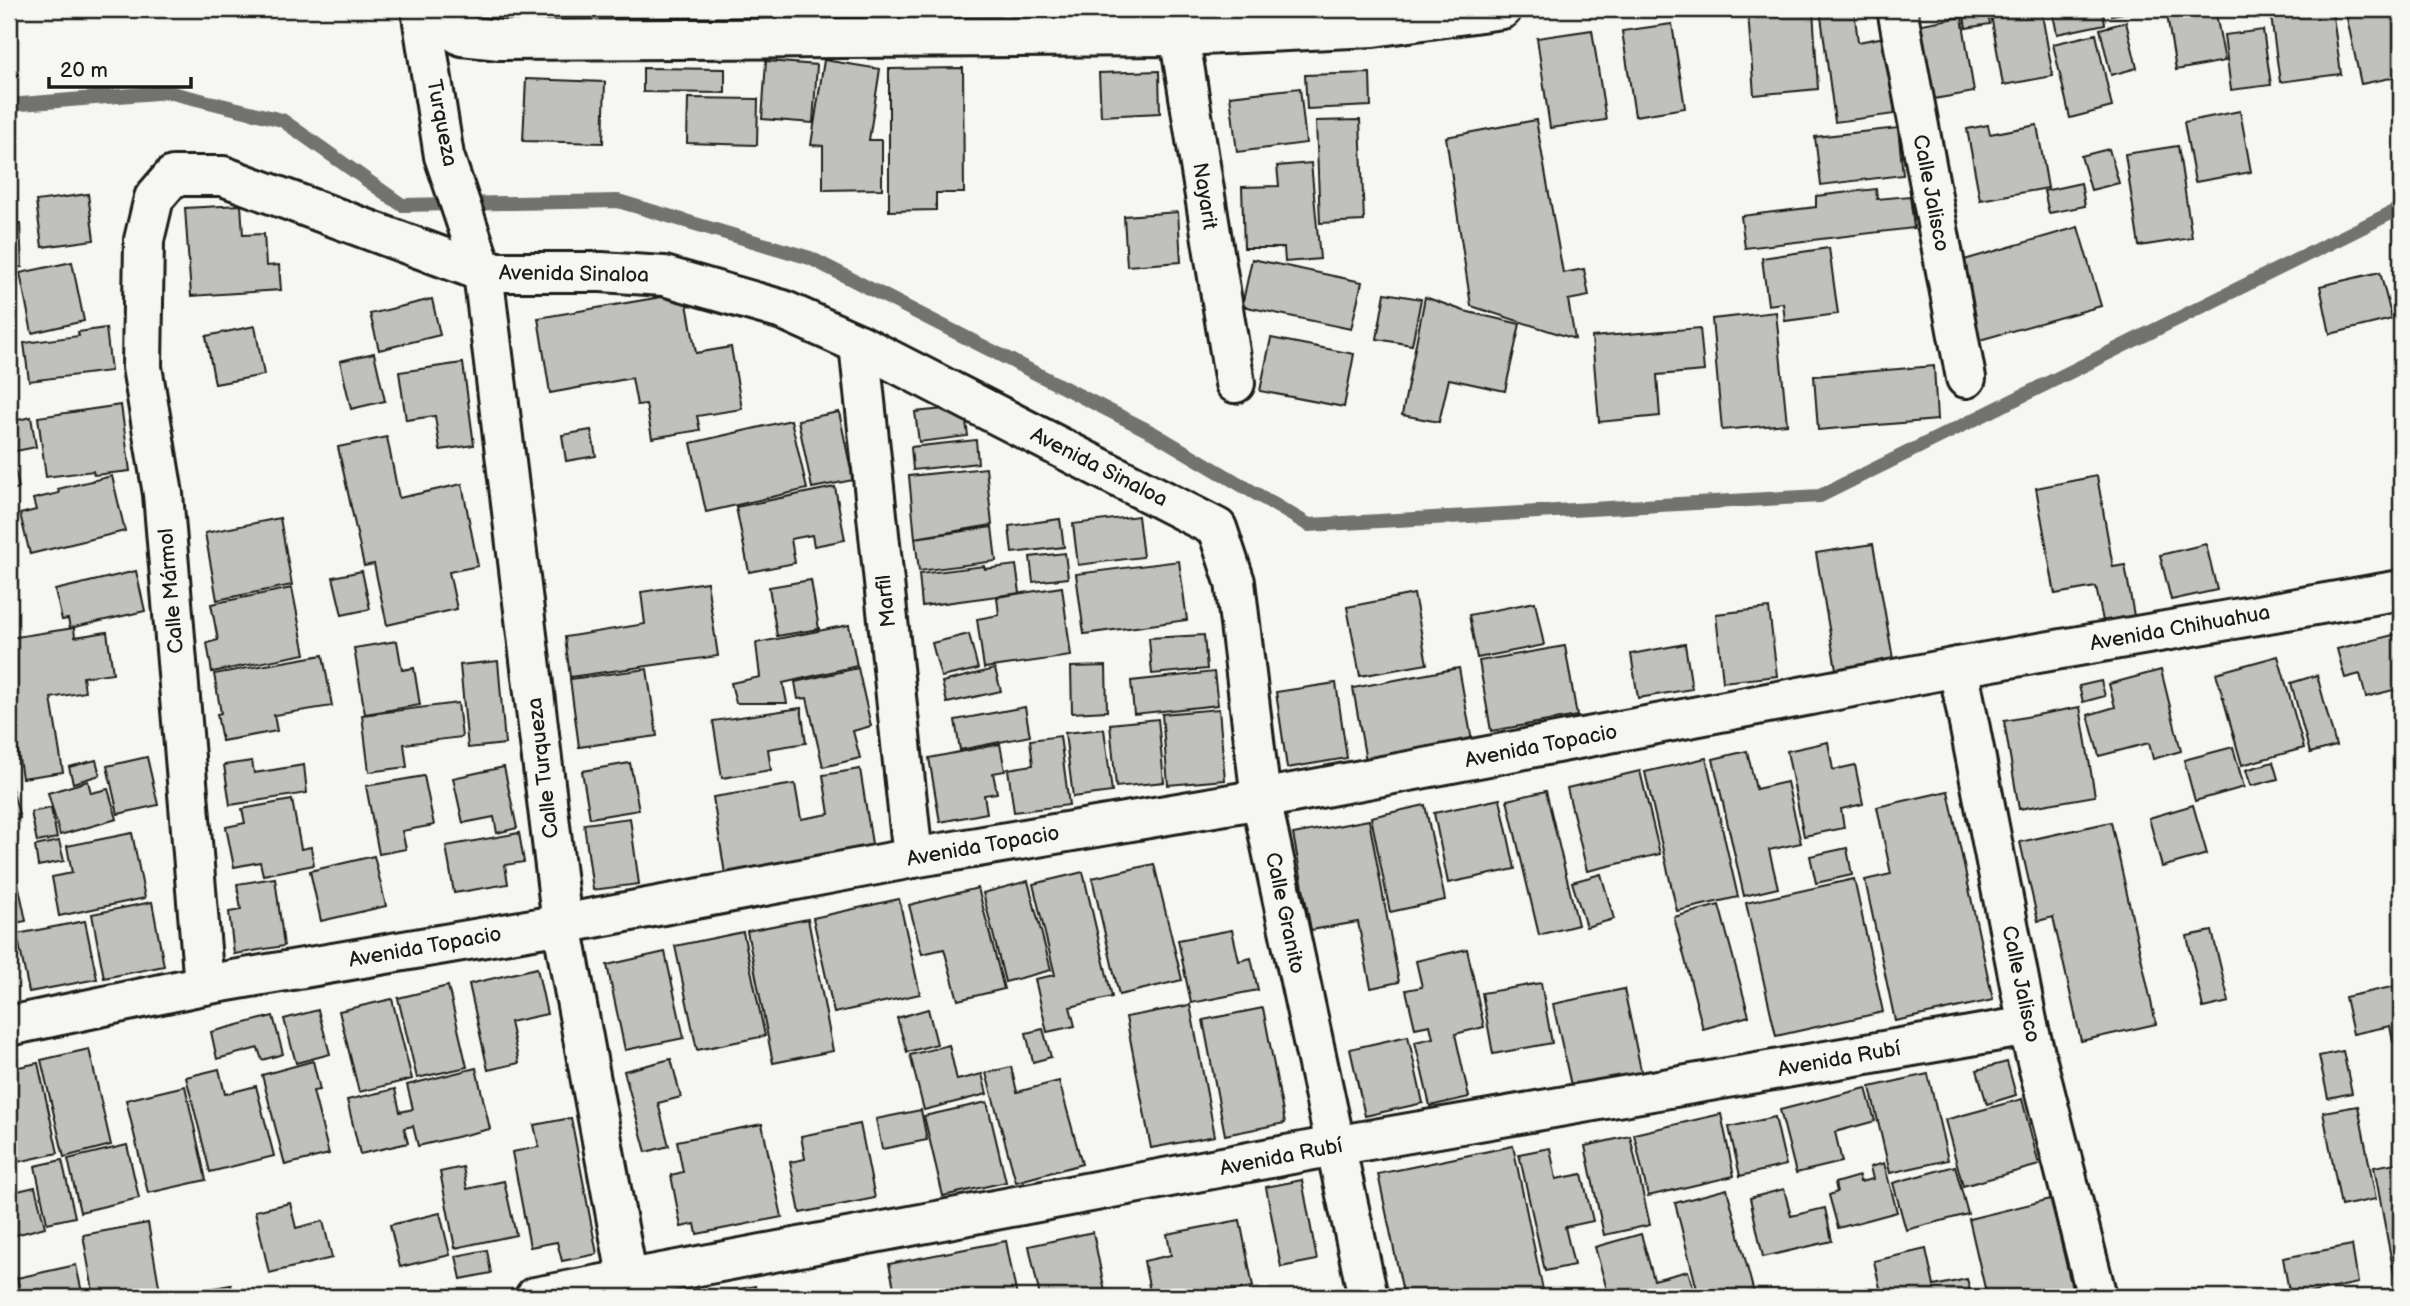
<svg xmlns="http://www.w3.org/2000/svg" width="2410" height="1306" viewBox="0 0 2410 1306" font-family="'Balsamiq Sans',sans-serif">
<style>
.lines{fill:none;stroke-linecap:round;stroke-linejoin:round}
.stream{stroke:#727271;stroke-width:14}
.building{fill:#c0c0bd;stroke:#1c1c1c;stroke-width:2}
.minor-casing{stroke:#1c1c1c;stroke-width:44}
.minor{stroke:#f6f6f2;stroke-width:38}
.labels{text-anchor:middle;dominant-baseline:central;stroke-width:6;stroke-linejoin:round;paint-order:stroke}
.street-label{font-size:21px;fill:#1c1c1c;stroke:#f6f6f2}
</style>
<rect width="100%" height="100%" fill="#f6f6f2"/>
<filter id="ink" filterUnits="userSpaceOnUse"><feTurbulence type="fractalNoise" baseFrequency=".0143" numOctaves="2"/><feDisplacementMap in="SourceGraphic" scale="14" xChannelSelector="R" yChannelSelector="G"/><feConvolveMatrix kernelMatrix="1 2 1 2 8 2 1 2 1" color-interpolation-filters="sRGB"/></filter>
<g filter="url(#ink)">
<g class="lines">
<!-- stream -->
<polyline class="stream" points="9,105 168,92 282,120 402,205 618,201 810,258 1153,433 1309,525 1820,496 2401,208"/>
</g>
<!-- building -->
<g class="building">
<polygon points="453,9 541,9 541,10 454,17"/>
<polygon points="577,9 616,9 578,13"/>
<polygon points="1199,9 1266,9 1266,10 1200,18"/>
<polygon points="1281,9 1329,9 1283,17"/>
<polygon points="1791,9 1813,9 1818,89 1754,95 1748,12"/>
<polygon points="1820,9 1854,9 1858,42 1885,37 1895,114 1835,122"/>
<polygon points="1963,9 1987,9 1990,24 1966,28"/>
<polygon points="1990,9 2041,9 2053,76 2003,85"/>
<polygon points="2052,9 2102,9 2105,24 2057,34"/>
<polygon points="2110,9 2148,9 2111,15"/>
<polygon points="2166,9 2215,9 2225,61 2176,70"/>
<polygon points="2270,9 2332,9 2341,74 2280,82"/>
<polygon points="2345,9 2385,9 2386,12 2401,9 2401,76 2361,84"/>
<polygon points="1962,17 1974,92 1928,100 1916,25"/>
<polygon points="2126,22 2137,68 2111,75 2100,29"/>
<polygon points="1672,24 1685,108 1635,116 1622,31"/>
<polygon points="1592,30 1606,120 1550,128 1537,38"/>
<polygon points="2263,30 2271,85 2231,90 2224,35"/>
<polygon points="2096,34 2112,107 2070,118 2053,44"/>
<polygon points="824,60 880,69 869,140 882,140 882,189 823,190 823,146 811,145"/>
<polygon points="766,61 817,65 813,123 762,119"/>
<polygon points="643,68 725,69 725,93 643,92"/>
<polygon points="963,68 964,193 936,193 936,210 889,211 889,69"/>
<polygon points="1159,71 1160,113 1101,116 1099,73"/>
<polygon points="1370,73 1371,106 1307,109 1305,75"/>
<polygon points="526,79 605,82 603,143 523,141"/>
<polygon points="1300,88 1306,143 1237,152 1230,96"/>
<polygon points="688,98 758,99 757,145 687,143"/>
<polygon points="2240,111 2251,172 2195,182 2184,122"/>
<polygon points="1360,120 1364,221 1320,223 1316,121"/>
<polygon points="1536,120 1563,273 1584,269 1589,296 1568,300 1575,339 1471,306 1446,137"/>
<polygon points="1988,125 1990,134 2037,125 2048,188 1980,200 1967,129"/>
<polygon points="1898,128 1903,175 1821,185 1815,137"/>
<polygon points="2178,146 2192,238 2139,246 2125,154"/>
<polygon points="2109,149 2119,183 2091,190 2081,156"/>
<polygon points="1311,163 1320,259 1285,262 1284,248 1244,248 1242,187 1279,186 1277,166"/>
<polygon points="2081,183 2085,206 2049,213 2044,191"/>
<polygon points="1876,189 1877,199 1910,196 1914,228 1745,248 1741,216 1816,207 1816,196"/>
<polygon points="88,194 94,240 42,247 36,201"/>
<polygon points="241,205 243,235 264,234 266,266 279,265 281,290 191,296 185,208"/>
<polygon points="1178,212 1181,262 1127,266 1124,216"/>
<polygon points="20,223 22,267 9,268 9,224"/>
<polygon points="2078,227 2101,306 1976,341 1954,263"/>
<polygon points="1829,248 1838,314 1785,321 1783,303 1768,305 1762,258"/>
<polygon points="1252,259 1362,282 1351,329 1242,306"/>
<polygon points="72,262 84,321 32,333 20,273"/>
<polygon points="2380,272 2392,319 2330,334 2320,286"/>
<polygon points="685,293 696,353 731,347 742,409 697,416 700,430 652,438 646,404 637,405 632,378 550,393 538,318"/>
<polygon points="1385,293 1421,299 1412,345 1377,339"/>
<polygon points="1425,297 1464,311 1520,324 1505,391 1449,379 1439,422 1402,415"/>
<polygon points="432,299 440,335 379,350 370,314"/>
<polygon points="1776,312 1787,424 1722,430 1712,319"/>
<polygon points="255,326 264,375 215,384 206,336"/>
<polygon points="106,328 111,371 29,381 24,343 79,336 78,332"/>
<polygon points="1700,328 1704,371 1657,375 1660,416 1599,422 1592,337"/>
<polygon points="1271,338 1354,354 1344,407 1260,391"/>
<polygon points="374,353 385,401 351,409 340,361"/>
<polygon points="463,363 474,445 440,450 435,416 406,420 399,372"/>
<polygon points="1934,366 1937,420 1818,430 1814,376"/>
<polygon points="121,405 130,471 94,475 93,471 46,477 38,417"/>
<polygon points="964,407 968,436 919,442 915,412"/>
<polygon points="839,412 853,480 812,488 798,420"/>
<polygon points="31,417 36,447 11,452 19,488 9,491 9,422"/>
<polygon points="791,420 807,489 706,512 691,443"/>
<polygon points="591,430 596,456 566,461 562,435"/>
<polygon points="387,437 399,498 462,484 478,566 449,572 457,609 387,625 374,564 364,566 338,447"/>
<polygon points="976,440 978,463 913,470 911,447"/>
<polygon points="986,468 992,525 915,538 909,476"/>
<polygon points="112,476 125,531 30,554 20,514 36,510 33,499 59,493 58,489"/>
<polygon points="2097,476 2113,567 2125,565 2134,616 2103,621 2096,587 2055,594 2036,488"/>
<polygon points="835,487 845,540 814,546 812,535 791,539 795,563 749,572 736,507"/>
<polygon points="1138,516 1143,557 1078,565 1073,524"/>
<polygon points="280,518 292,585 217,600 205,533"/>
<polygon points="1060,519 1064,547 1012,553 1009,526"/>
<polygon points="992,527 996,561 919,571 915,538"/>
<polygon points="1873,544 1893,659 1836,669 1816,553"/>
<polygon points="2206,544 2217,590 2171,600 2160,555"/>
<polygon points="1065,553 1068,578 1033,582 1030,557"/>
<polygon points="1179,561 1187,620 1084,634 1076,574"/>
<polygon points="1016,565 1020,593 922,606 919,574 984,566 985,569"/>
<polygon points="136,571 145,611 70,628 68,619 62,620 55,590"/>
<polygon points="362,571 370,609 342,615 333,577"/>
<polygon points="811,580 819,629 777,636 769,587"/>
<polygon points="707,582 718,656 570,677 565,637 645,624 641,592"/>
<polygon points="1062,587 1071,656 984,668 977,619 999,615 997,597"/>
<polygon points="292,588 305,654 212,672 207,643 218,640 211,604"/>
<polygon points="1414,594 1427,664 1360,676 1347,607"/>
<polygon points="1535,602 1544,645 1477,658 1469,615"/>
<polygon points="1769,608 1777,676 1723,682 1716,614"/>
<polygon points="849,625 857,666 783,683 787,703 736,703 731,683 760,677 756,643"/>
<polygon points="74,628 75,637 107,632 113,673 83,677 85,692 51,698 63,772 22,778 9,695 9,638"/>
<polygon points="2401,633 2401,688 2366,697 2360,674 2345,678 2337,649"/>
<polygon points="969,634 978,669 941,677 932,643"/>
<polygon points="1204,635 1207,669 1152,674 1149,638"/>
<polygon points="397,641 402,670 414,668 420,705 365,714 354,648"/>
<polygon points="1685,644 1692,689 1638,698 1631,654"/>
<polygon points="1565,646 1577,716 1491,731 1479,661"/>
<polygon points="323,655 332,706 274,715 277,731 222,741 217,714 221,713 214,674"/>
<polygon points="2278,656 2304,748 2242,765 2216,673"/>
<polygon points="498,661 505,744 468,748 460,665"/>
<polygon points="1106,666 1107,711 1072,713 1071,667"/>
<polygon points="858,668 871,726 853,731 860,758 823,767 807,698 798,699 795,682"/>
<polygon points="1459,668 1472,741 1366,761 1353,688"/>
<polygon points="647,669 657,736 579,747 570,679"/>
<polygon points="995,669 1001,691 947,703 942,682"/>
<polygon points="2161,670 2181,751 2153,759 2149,743 2099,756 2088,715 2115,707 2109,684"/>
<polygon points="1214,672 1218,705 1134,714 1131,681"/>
<polygon points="2317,675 2336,746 2310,753 2291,683"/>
<polygon points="2101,681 2105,696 2083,702 2079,686"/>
<polygon points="1336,683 1347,758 1287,768 1276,692"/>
<polygon points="2401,694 2401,723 2395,695"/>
<polygon points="458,703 462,737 404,744 407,767 369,772 362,715"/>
<polygon points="1025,707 1030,736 960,750 955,720"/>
<polygon points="2080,707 2095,796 2019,809 2004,721"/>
<polygon points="801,708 806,743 768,749 771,770 722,778 713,721"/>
<polygon points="1219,709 1225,780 1168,785 1162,714"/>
<polygon points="1158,719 1164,782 1116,787 1110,724"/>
<polygon points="1104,729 1112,792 1073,797 1065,733"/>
<polygon points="1060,736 1069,805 1014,812 1008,769 1033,765 1030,740"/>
<polygon points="1828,742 1833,770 1855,765 1863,804 1841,809 1844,828 1804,836 1787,751"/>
<polygon points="1000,744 1005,771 993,773 997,793 984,795 987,813 940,822 929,758"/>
<polygon points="2233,747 2244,787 2195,801 2184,760"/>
<polygon points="1747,751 1756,789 1787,782 1801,843 1769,850 1778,888 1744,896 1713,759"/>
<polygon points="147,757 158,805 118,814 107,766"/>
<polygon points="1706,758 1738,897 1677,911 1645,772"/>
<polygon points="96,760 100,775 73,783 69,767"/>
<polygon points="252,761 254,773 304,765 307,793 230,805 224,765"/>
<polygon points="2273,762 2278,779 2251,786 2246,770"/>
<polygon points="630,763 639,810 590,818 582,771"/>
<polygon points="504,767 517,828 497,833 494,817 463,823 453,778"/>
<polygon points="860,769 873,850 725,874 713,797 795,784 801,819 829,814 823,775"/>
<polygon points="1640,771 1660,854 1587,871 1567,788"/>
<polygon points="424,776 434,825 402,831 406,849 379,854 366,786"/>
<polygon points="10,781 20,818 9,821 9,782"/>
<polygon points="88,781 91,793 108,789 117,819 60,835 48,793"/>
<polygon points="1546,791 1578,925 1539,935 1507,800"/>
<polygon points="1948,791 1993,1000 1895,1021 1865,880 1891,874 1877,807"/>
<polygon points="1500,799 1515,869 1448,883 1434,813"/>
<polygon points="292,800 301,849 311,847 314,865 263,875 260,862 234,867 226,827 245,823 242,809"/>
<polygon points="1425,805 1445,900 1390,912 1371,817"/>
<polygon points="2193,805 2207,854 2162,867 2149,818"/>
<polygon points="51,808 57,838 37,842 31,812"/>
<polygon points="630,818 639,884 593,890 584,824"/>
<polygon points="1369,820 1399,982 1371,988 1358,922 1311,930 1293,834"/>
<polygon points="2111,822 2156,1024 2081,1041 2053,917 2038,921 2020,842"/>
<polygon points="132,833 145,898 59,916 52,877 72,873 67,846"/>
<polygon points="519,833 524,862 505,865 508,884 454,893 446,846"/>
<polygon points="59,841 64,861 38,866 35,846"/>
<polygon points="1847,848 1852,875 1816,883 1810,856"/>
<polygon points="12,854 26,921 9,924 9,855"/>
<polygon points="374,856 386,906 321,921 310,871"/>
<polygon points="1154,864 1182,980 1119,995 1092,878"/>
<polygon points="1083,872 1112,997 1070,1007 1075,1026 1047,1032 1035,979 1055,975 1033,884"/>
<polygon points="1601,874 1614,919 1586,927 1572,882"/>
<polygon points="275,878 284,946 234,954 229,912 241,910 237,884"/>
<polygon points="1854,879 1883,1012 1776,1036 1746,903"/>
<polygon points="1028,881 1051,970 1005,982 983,893"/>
<polygon points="978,888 1004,989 958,1000 944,949 922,954 909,905"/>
<polygon points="899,899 920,994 834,1013 813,918"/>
<polygon points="152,902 164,966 104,978 92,914"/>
<polygon points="1719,905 1749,1016 1703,1029 1674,917"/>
<polygon points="808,919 833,1051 773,1063 747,931"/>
<polygon points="85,921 97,979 29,992 17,934"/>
<polygon points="1232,930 1239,961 1251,958 1258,990 1191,1003 1178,940"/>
<polygon points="2212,931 2229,1002 2203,1008 2187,936"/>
<polygon points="743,932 765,1036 697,1050 675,946"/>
<polygon points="1467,949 1484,1027 1455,1034 1469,1097 1430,1106 1415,1042 1433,1038 1430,1025 1415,1028 1406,990 1422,987 1416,961"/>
<polygon points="665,952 684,1038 625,1050 607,965"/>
<polygon points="537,968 547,1014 510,1022 519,1063 488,1070 469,984"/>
<polygon points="1541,983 1552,1043 1493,1054 1482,993"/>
<polygon points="2401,985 2401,1040 2393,1042 2390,1026 2353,1034 2345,997"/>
<polygon points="448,986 467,1067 417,1078 398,998"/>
<polygon points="1624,989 1642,1075 1572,1090 1553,1004"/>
<polygon points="392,999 412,1079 359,1092 339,1011"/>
<polygon points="1190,1005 1215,1136 1151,1148 1126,1017"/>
<polygon points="1263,1008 1285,1123 1225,1135 1203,1020"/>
<polygon points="928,1009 937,1044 907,1052 897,1018"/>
<polygon points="318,1010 330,1054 296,1063 284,1019"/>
<polygon points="273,1016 283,1054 262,1060 258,1048 217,1059 211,1032"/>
<polygon points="1043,1029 1051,1057 1033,1062 1026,1033"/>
<polygon points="1408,1036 1423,1103 1365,1116 1350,1049"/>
<polygon points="949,1045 957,1080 982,1074 987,1094 924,1110 910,1055"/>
<polygon points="89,1049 111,1145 64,1157 41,1060"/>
<polygon points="2343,1051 2352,1093 2328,1098 2319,1056"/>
<polygon points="671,1059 681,1097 658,1103 669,1146 646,1152 624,1071"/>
<polygon points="313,1061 320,1090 313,1091 329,1154 285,1165 262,1075"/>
<polygon points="2007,1062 2016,1095 1987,1104 1977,1070"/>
<polygon points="38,1063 58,1153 9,1164 9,1069"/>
<polygon points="1011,1067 1017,1092 1059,1081 1082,1164 1016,1182 986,1073"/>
<polygon points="476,1068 490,1129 418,1146 413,1126 404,1128 408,1143 360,1154 347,1100 395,1089 400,1112 413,1109 407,1085"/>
<polygon points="219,1069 225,1094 256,1086 274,1156 210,1172 186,1077"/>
<polygon points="1928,1074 1948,1160 1890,1173 1870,1087"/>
<polygon points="185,1086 206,1180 148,1193 126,1100"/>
<polygon points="1866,1088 1875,1121 1835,1132 1842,1162 1796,1173 1780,1110"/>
<polygon points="2022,1099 2039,1165 1963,1186 1945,1120"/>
<polygon points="987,1102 1006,1182 943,1196 924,1116"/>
<polygon points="2358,1106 2376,1199 2341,1206 2323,1112"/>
<polygon points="921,1110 927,1140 882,1149 876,1119"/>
<polygon points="1721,1114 1734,1176 1648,1196 1634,1134"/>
<polygon points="1775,1117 1786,1165 1740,1176 1729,1127"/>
<polygon points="571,1118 597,1254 562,1261 557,1242 530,1247 512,1152 539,1147 534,1125"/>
<polygon points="762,1124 782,1217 697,1234 695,1224 681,1227 671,1175 683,1172 677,1141"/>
<polygon points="860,1124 875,1198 800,1213 790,1162 805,1159 801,1136"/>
<polygon points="1630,1136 1650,1225 1604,1235 1585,1146"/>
<polygon points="127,1145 139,1198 80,1212 68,1159"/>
<polygon points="1513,1146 1543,1290 1511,1297 1404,1297 1378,1174"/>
<polygon points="1550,1148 1556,1179 1582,1174 1593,1221 1565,1227 1574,1265 1545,1271 1519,1154"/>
<polygon points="62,1160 75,1217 47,1223 35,1166"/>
<polygon points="2401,1162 2401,1273 2394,1274 2374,1167"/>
<polygon points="1884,1163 1897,1212 1838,1228 1829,1195 1837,1192 1835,1183 1859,1176 1860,1182 1873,1179 1870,1167"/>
<polygon points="1955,1166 1968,1214 1906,1230 1893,1183"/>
<polygon points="463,1167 467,1189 504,1181 516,1235 455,1248 440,1172"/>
<polygon points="1302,1180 1317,1260 1281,1267 1266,1187"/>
<polygon points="35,1187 45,1227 12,1236 9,1222 9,1193"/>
<polygon points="1727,1189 1755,1297 1699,1297 1675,1203"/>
<polygon points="1784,1189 1791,1216 1825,1208 1832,1241 1763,1257 1750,1198"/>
<polygon points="2051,1199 2074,1297 1987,1297 1969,1219"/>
<polygon points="290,1203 296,1228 323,1221 332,1258 269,1273 255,1211"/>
<polygon points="440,1213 450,1255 400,1267 390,1225"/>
<polygon points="1240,1220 1253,1287 1197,1297 1151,1297 1144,1261 1171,1255 1167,1234"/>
<polygon points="148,1223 161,1297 94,1297 83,1235"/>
<polygon points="1093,1232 1106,1297 1040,1297 1029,1246"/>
<polygon points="1641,1234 1654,1280 1688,1271 1696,1297 1609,1297 1595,1247"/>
<polygon points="1006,1241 1017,1297 896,1297 889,1264"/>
<polygon points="2352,1245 2358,1283 2290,1297 2283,1258"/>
<polygon points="1926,1249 1934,1286 1967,1279 1972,1297 1882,1297 1874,1261"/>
<polygon points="487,1250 491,1273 461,1279 456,1256"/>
<polygon points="76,1265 83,1297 22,1297 17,1278"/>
<polygon points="231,1285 234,1297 175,1297 175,1295"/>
<polygon points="755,1286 758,1297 703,1297"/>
</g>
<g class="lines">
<!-- minor casing -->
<g class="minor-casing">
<g id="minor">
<polyline points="421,9 444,156 483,272 562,924 631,1297"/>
<polyline points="421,9 462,36 500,40 1180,36 1373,27 1502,9"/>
<polyline points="1175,9 1235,383"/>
<polyline points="1897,9 1966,378"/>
<polyline points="859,344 913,858"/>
<polyline points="1958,667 2028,1026 2097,1297"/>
<polyline points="204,985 163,494 142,367 144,240 154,198 173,176 223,176 483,272 601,272 664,276 783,310 859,344 1217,528 1235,582 1261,799 1368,1297"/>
<polyline points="9,1026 204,985 562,924 913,858 1261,799 1958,667 2401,590"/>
<polyline points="535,1297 1334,1146 2028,1026"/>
</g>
</g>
<!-- minor -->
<use href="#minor" class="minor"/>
</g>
</g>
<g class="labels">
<!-- street labels -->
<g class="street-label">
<text transform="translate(442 123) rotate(79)">Turqueza</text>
<text transform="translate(1931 193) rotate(79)">Calle Jalisco</text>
<text transform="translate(1205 196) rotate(81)">Nayarit</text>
<text transform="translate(574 274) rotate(1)">Avenida Sinaloa</text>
<text transform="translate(1099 467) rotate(27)">Avenida Sinaloa</text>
<text transform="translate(171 591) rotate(-95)">Calle Mármol</text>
<text transform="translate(886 601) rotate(-96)">Marfil</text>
<text transform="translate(2180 628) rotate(-10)">Avenida Chihuahua</text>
<text transform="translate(1541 746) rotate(-11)">Avenida Topacio</text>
<text transform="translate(543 768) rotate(-97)">Calle Turqueza</text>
<text transform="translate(983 846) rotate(-10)">Avenida Topacio</text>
<text transform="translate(1285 913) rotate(78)">Calle Granito</text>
<text transform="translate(425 947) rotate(-10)">Avenida Topacio</text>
<text transform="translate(2021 984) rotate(78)">Calle Jalisco</text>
<text transform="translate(1839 1059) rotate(-10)">Avenida Rubí</text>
<text transform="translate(1281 1157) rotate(-11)">Avenida Rubí</text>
</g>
</g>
<!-- margin -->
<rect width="2410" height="1306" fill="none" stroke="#f6f6f2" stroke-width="35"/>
<rect x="18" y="18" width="2375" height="1271" fill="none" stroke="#1c1c1c" stroke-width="2.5" filter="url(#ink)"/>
<!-- scale -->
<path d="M49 77v10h142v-10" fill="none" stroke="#1c1c1c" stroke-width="3.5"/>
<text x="60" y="77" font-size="21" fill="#1c1c1c" stroke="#f6f6f2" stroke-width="5" paint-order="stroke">20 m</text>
</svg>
